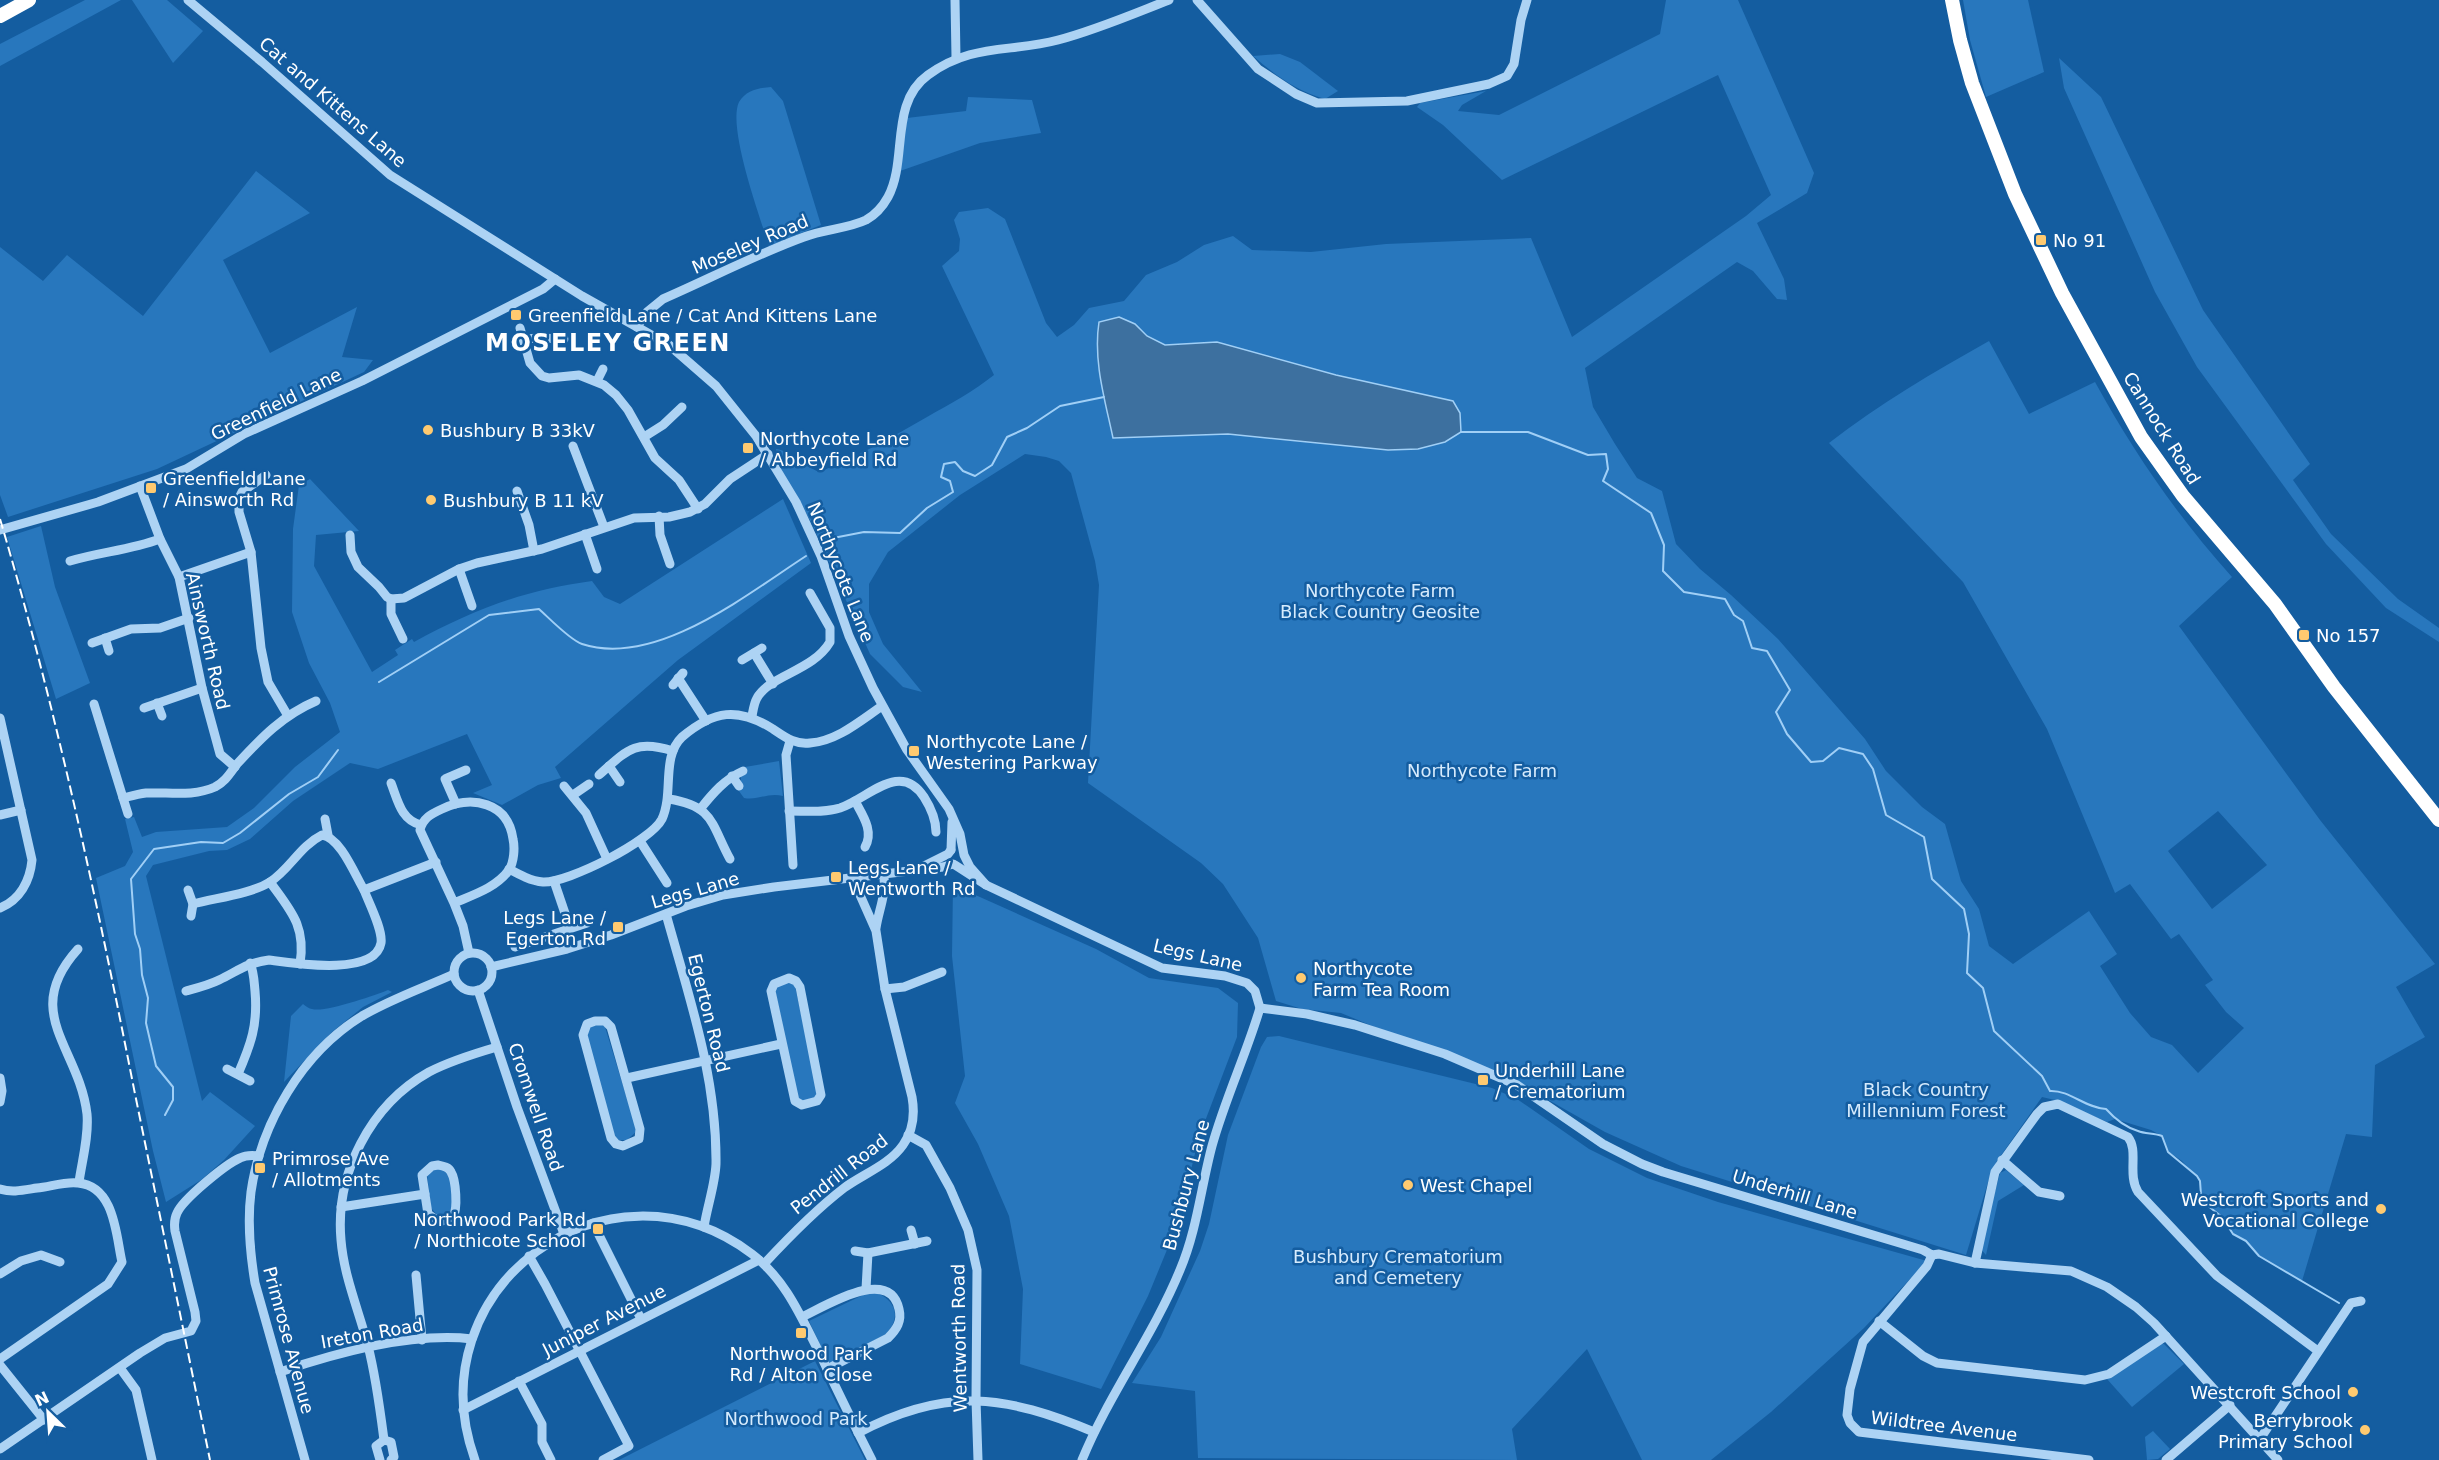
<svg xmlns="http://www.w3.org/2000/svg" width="2439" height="1460" viewBox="0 0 2439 1460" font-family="'DejaVu Sans',sans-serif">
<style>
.green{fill:#2877bd;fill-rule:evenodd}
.water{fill:#3d709f;stroke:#a0cff6;stroke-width:1.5}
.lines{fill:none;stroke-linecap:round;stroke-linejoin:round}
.stream{stroke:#a0cff6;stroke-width:2}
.minor{stroke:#add3f4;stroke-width:9}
.highway{stroke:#fff;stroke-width:14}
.rail{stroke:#fff;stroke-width:2;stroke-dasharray:10 4.5;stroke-linecap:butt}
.poi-dot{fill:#ffca70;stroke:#145da0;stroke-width:2}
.labels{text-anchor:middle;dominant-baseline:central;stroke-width:5;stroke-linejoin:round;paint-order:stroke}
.street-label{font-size:18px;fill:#fff;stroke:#145da0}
.poi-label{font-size:18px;fill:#fff;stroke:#145da0;text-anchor:start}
.park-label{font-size:18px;fill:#d6ebfd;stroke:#145da0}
.district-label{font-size:24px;font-weight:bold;letter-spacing:1.5px;fill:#fff;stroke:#145da0}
</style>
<rect width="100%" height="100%" fill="#145da0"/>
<!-- green -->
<g class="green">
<polygon points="85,0 121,0 0,66 0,44"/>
<polygon points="132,0 167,0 203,31 173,63"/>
<path d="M 1666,0 L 1738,0 L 1814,173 L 1807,193 L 1757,223 L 1784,279 L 1787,300 L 1777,299 L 1753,271 L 1737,262 L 1585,368 L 1593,407 L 1615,444 L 1637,478 L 1662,491 L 1676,544 L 1700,569 L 1731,595 L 1778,639 L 1865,739 L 1886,771 L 1922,807 L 1945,824 L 1961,881 L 1979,909 L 1989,946 L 2013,964 L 2089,911 L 2117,954 L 2100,966 L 2130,1013 L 2151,1037 L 2172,1045 L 2198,1073 L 2244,1028 L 2226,1012 L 2205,985 L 2213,980 L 2179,934 L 2171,939 L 2130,884 L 2115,893 L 2047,729 L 1963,582 L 1829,443 C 1879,404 1934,372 1989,341 L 2029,414 L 2095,382 C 2134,453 2178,517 2232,577 L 2179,626 L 2320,820 L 2435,964 L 2396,987 L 2425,1037 L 2375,1065 L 2372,1137 L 2346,1134 L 2302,1281 L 2259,1256 L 2246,1241 L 2233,1234 L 2222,1217 L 2207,1205 L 2201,1195 L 2200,1181 L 2182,1161 L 2169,1152 L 2162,1136 L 2151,1130 L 2115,1119 L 2107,1122 L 2059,1101 L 2042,1097 L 1997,1161 L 1989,1179 L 1966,1255 L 1681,1166 L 1605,1132 L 1499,1072 L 1411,1042 L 1341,1013 L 1302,1009 L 1276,1001 L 1258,938 L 1223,884 L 1201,863 L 1088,783 L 1099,585 L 1095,561 L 1071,473 L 1059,461 L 1046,457 L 1025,454 L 960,495 L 888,552 L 869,584 L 869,612 L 883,644 L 922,692 L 903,687 L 870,654 L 813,526 L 795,492 L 780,471 L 776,449 C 791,451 802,465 819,472 C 857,457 892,437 927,417 C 950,404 974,391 994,375 L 942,266 L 959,251 L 960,239 L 954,220 L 959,212 L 988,208 L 1005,219 L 1046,323 L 1057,337 L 1074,325 L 1089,308 L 1124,301 L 1146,275 L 1177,262 L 1204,245 L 1233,236 L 1252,250 L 1311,252 L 1386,244 L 1531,238 L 1572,337 L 1746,216 L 1771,195 L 1718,75 L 1502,180 L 1443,125 L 1417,107 L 1420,103 L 1486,91 L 1462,105 L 1458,111 L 1499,115 L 1660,34 ZM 2218,811 L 2267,865 L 2212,909 L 2168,851 Z"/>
<polygon points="1963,0 2028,0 2044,72 1986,97 1970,40"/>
<path d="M 1280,54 L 1300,62 L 1338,91 L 1325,99 C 1296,91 1275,75 1253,56 Z"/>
<polygon points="2059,58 2101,97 2203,310 2310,464 2293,480 2331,534 2398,599 2439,628 2439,642 2386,608 2326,544 2197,367 2155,292 2064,88"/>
<path d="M 771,87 L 783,101 L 821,225 L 769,246 C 760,217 727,127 739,102 C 746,90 759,88 771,87 Z"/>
<polygon points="968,97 1032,100 1041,133 980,143 900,171 907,118 966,111"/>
<polygon points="256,171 310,213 223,260 270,353 357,307 342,357 373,360 364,372 157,469 8,517 0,495 0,247 43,281 67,255 143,316"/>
<path d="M 310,479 L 359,531 L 316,535 L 314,566 L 372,672 L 398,655 L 395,650 L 412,639 L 414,642 C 474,609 525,590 592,581 L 604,597 L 620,604 L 783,499 L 811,563 L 678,660 L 555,767 L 561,778 L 538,785 L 502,805 L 473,793 L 492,785 L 467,734 L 378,769 L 350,763 L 293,801 L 250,839 L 227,850 L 209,851 L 153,865 L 146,876 L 202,1101 L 210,1092 L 255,1126 L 224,1160 L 201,1180 L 166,1202 L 153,1151 L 96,878 L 125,866 L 133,852 L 125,819 L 134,817 L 142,837 L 156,832 L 227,827 L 254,808 L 295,767 L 340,732 L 330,703 L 309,663 L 292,612 L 293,529 L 299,485 Z"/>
<polygon points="41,526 55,587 90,683 56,699 7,537"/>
<path d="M 779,761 L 783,796 C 768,792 757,801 744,798 L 736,787 L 741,784 L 741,776 L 748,772 L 745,767 Z"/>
<polygon points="953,885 1096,949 1149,978 1218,988 1238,1003 1237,1037 1199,1137 1178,1223 1148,1296 1101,1389 1020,1364 1023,1289 1009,1216 978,1144 955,1103 965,1076 952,956"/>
<polygon points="791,982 795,986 818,1092 815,1098 803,1101 798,1098 775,990 777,986"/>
<path d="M 388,990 L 392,992 L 363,1007 L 332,1032 L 284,1082 L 291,1016 L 303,1004 C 306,1006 309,1009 312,1009 C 324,1013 376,995 388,990 Z"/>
<polygon points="594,1024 602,1024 605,1027 637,1131 627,1140 618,1140 614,1134 586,1034 589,1027"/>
<polygon points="1279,1036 1492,1088 1517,1099 1589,1149 1647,1178 1718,1202 1927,1261 1864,1328 1771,1412 1711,1460 1642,1460 1587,1349 1512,1429 1517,1460 1198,1458 1195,1391 1132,1383 1161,1337 1200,1251 1209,1224 1228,1135 1261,1047 1267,1037"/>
<polygon points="431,1168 445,1168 450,1179 454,1211 450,1215 439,1217 431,1208 427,1174"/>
<polygon points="2006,1170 2024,1185 1998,1201 1986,1255 1980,1248 2000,1173"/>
<path d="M 875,1292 C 896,1300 902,1318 885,1335 L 829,1363 L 809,1321 L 865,1294 Z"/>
<polygon points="2159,1344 2164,1344 2184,1364 2132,1407 2107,1379"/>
<polygon points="815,1361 865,1460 619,1460"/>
<polygon points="2153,1431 2170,1449 2158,1459 2147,1460 2145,1437"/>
</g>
<!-- water -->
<path class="water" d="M 1119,317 L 1135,324 L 1147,336 L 1165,345 L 1217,342 L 1336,375 L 1453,401 L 1460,413 L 1461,432 L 1445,442 L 1418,449 L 1388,450 L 1228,434 L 1113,438 C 1105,400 1093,361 1099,322 Z"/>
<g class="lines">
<!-- stream -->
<g class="stream">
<path d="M 1461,432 L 1528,432 L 1588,455 L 1606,454 L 1608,469 L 1603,481 L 1651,513 L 1664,545 L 1663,571 L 1684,592 L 1725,599 L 1734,615 L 1743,621 L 1752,648 L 1767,651 L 1790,690 L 1776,712 L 1787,734 L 1811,762 L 1823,761 L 1839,748 L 1863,754 L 1873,769 L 1886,815 L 1924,837 L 1932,879 L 1964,909 L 1969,934 L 1967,973 L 1983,988 L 1994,1031 L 2042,1076 L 2050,1091 C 2070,1090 2085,1108 2106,1109 C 2114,1118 2125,1127 2138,1131 C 2145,1134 2154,1133 2162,1136 L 2168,1152 L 2197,1176 L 2200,1181 L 2201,1195 L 2207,1205 L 2222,1217 L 2233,1234 L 2246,1241 L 2259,1256 L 2339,1303"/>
<polyline points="828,539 864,532 900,533 927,508 953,492 950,481 941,477 944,464 955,462 963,471 975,476 992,465 1007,437 1027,428 1060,406 1104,397"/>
<path d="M 379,682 L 489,615 L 539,609 C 549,618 570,640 582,644 C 656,668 747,594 806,556"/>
<polyline points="165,1115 173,1100 173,1087 156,1066 146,1023 148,998 142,975 140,949 135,934 131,879 154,849 201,842 223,843 240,833 289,794 318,777 338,750"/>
</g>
<!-- minor -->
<g class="minor">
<polyline points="188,0 262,62 390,175 582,296 669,345 716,386 756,436 796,502 821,556 849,636 873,688 907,750 949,809 960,834 964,855 970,867 986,885"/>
<polyline points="955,0 956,57"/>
<polyline points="1197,0 1258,69 1296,94 1317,103 1407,101 1489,84 1507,76 1514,64 1521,20 1527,0"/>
<path d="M 637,327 L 647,312 L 663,299 C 709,279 757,254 804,237 C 824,229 847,229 866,220 C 875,215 883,206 888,197 C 908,160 889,103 928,75 C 972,43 1009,53 1058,40 C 1096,30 1133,14 1169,0"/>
<polyline points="520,328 530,363 542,376 549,378 579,375 604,385 616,395 628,410 655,458 679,480 698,509"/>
<path d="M 524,340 C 539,336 549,339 564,339"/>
<polyline points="597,381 603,369"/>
<polyline points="644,437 663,425 682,407"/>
<polyline points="573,446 604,527"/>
<polyline points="266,475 242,492 239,498 239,512 251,552 261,648 268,682 288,716"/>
<polyline points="140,486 160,539 179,577 202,688 220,754 235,767"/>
<polyline points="517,491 529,525 534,551"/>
<polyline points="659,516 660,535 670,564"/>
<polyline points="0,530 98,502 186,469 244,434 362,381 543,289 555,279"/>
<polyline points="585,534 597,569"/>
<polyline points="350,535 351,552 358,567 379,587 387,597 391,599 404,598 459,569 477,563 542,549 634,518 669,517 690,512 705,504 730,479 768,454"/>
<path d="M 70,561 C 100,552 130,550 160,539"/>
<polyline points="459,569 472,606"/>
<polyline points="179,577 251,552"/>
<polyline points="391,599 391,614 403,639"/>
<polyline points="105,638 109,651"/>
<polyline points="92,643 131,629 160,628 189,618"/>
<polyline points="754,653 773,684"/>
<polyline points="742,660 762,648"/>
<polyline points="678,678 706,721"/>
<polyline points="673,685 683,673"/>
<polyline points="157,703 162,716"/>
<polyline points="94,704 128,814"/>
<polyline points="144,708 202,688"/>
<path d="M 752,716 C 753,711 754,703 757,698 C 770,675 813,671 830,642 L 830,628 L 810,593"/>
<path d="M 0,718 L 32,860 C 30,881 20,900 0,908"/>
<polyline points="790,741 786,755 793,865"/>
<polyline points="609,766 620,782"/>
<path d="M 599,775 C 627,750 635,739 673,751"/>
<polyline points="732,776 739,786"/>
<path d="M 391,783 C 398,801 401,820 421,825"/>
<polyline points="564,786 586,813 607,859"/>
<polyline points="573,795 589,784"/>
<path d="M 123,798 C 131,796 138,794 146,793 C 169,792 193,797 215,787 C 226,781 230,773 237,764 C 261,738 283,715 316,701"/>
<path d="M 669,799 C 714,806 711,824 730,859"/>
<path d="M 855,801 C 863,816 874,831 865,847"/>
<polyline points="456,804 445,779 466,770"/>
<path d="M 701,808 C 713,793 725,779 743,771"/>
<path d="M 789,811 C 806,811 824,813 840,808 C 869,798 900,760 924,797 C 931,808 936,819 936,832"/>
<polyline points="0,815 21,810"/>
<polyline points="325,819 328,835"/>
<polyline points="640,841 667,883"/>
<polyline points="951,850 952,822"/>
<path d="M 955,865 L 986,885 L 1162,968 L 1225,976 L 1247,983 L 1255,991 L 1260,1008 C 1246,1055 1225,1099 1212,1146 C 1201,1187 1197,1230 1180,1270 C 1153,1336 1109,1394 1082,1460"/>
<polyline points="920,868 948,854 951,850"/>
<path d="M 509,869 C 520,875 531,881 543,882 C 568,883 651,841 662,819 C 674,793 661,757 682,737 C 714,710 738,707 773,729 C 785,737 795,745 810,743 C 837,741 860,721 882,706"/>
<polyline points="554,881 570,928"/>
<path d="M 270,882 C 291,911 306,926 300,964"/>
<polyline points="188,890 193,904 191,916"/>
<path d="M 454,903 C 473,895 496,888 509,870 C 514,862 515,848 513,839 C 508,802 472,795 442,809 C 431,814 423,818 420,830 L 454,903 L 463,926 L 469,953"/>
<path d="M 193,904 C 215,898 251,894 270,882 C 290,869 300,846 322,835 C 340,837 355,875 364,890"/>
<path d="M 666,914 C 689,997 717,1077 716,1164 C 715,1185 707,1207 704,1227"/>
<path d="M 876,928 C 879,909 886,896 884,875"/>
<polyline points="515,947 587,923"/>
<path d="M 78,949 C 20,1013 79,1047 87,1114 C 89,1136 82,1161 79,1182"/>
<circle cx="473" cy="972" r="19"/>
<polyline points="491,967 567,949 611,935 686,906 723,895 774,887 943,867 953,864"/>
<polygon points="789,978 796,981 800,987 821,1095 817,1101 802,1105 795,1101 771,991 774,984"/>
<polyline points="885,989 904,987 942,972"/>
<polyline points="478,990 517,1107 564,1234"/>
<path d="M 186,991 C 197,988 209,985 219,980 C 238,971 246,963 269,960 C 292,963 375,977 381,943 C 383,930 369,903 364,890 L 436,862"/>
<polyline points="1260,1008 1307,1014 1355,1025 1445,1054 1517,1085 1603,1144 1642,1164 1663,1172 1923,1250 1932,1255 1939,1254 1975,1263 2071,1271 2107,1287 2136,1307 2154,1323 2278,1460"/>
<polygon points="595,1021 605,1021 611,1027 640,1129 639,1139 623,1146 616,1144 611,1138 583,1035 587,1024"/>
<polyline points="227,1069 250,1081"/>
<path d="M 238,1074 C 251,1044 258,1025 255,991 C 254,981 254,972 250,963"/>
<polyline points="0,1078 2,1091 0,1102"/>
<polyline points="627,1078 781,1044"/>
<polyline points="908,1135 926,1145 950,1188 968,1230 977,1270 976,1400 978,1460"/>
<polyline points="2002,1160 2039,1192 2060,1196"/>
<path d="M 438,1165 C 443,1166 449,1167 451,1172 C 456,1180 458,1209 453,1217 L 439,1222 L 428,1214 L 422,1175 L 432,1166 Z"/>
<path d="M 0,1189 C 12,1193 24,1190 37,1188 C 49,1187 66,1181 78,1183 C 115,1186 116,1236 122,1262 L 108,1284 L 0,1359"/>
<polyline points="341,1207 425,1194"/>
<polyline points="593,1223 641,1319"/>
<polyline points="911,1230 915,1244"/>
<polyline points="855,1251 868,1253 927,1241"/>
<polyline points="1932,1255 1927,1266 1863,1342 1850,1389 1847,1415 1850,1423 1859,1432 2089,1460"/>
<polyline points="529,1256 545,1284 629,1446 603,1460"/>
<path d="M 1975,1263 L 1995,1172 L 2037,1114 L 2044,1107 L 2058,1104 L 2128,1137 C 2139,1151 2127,1174 2138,1192 L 2217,1276 L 2318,1351"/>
<path d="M 764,1264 C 789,1237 814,1211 844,1188 C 863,1174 889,1165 903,1145 C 913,1131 915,1114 912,1097 L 885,989 L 876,931 L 860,895 L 857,878"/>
<polyline points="0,1274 21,1261 41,1255 60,1262"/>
<polyline points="416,1275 422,1340"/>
<polyline points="866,1289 868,1253"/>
<path d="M 802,1317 C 824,1307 889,1265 899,1309 C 902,1321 897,1329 888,1338 L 827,1369"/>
<polyline points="1879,1321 1923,1356 1937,1363 2085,1380 2109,1374 2166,1336"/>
<polyline points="0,1365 44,1420"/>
<polyline points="120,1368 136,1390 152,1460"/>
<path d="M 280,1372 C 336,1353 413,1332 472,1339"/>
<polyline points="519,1381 542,1424 542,1442 551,1460"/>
<polyline points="463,1410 759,1260"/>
<path d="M 858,1433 C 946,1386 1005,1395 1094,1432"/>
<polyline points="2260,1439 2351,1303 2361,1301"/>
<path d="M 384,1440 C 380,1409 376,1377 368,1346 C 359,1311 344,1277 341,1240 C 335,1174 370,1105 429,1072 C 450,1061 473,1054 497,1047"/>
<path d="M 0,1449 L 140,1353 L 165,1338 L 191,1331 L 196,1321 L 195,1312 L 175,1231 C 174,1224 174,1219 177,1213 C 183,1199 226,1164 240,1158 C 246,1155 252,1155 259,1156"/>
<path d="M 305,1460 L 255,1283 C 250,1253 247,1223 251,1192 C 261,1123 302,1053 362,1016 C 391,999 423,988 454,974"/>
<polyline points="380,1460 376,1446 384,1440 391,1442 394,1457 391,1460"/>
<path d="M 475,1460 C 413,1289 607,1145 752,1254 C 786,1280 801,1317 820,1354 C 837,1390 854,1425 872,1460"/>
<polyline points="2166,1460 2230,1405"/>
</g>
<!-- highway -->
<g class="highway">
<polyline points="1952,0 1960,40 1972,83 2015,194 2062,293 2141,437 2183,496 2275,604 2334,687 2439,820"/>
<polyline points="0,16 29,0"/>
</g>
<!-- rail -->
<path class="rail" d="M 0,519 C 56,708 97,901 135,1094 C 160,1216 185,1338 210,1460"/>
</g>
<!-- markers -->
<g class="poi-dot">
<rect x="2035" y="234" width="12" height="12" rx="3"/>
<rect x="510" y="309" width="12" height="12" rx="3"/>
<circle cx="428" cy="430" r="6"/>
<rect x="742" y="442" width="12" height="12" rx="3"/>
<rect x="145" y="482" width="12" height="12" rx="3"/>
<circle cx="431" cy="500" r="6"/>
<rect x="2298" y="629" width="12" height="12" rx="3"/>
<rect x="908" y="745" width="12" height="12" rx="3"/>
<rect x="830" y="871" width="12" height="12" rx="3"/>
<rect x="612" y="921" width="12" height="12" rx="3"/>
<circle cx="1301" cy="978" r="6"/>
<rect x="1477" y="1074" width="12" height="12" rx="3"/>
<rect x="254" y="1162" width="12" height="12" rx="3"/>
<circle cx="1408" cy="1185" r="6"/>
<circle cx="2381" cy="1209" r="6"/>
<rect x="592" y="1223" width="12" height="12" rx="3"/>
<rect x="795" y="1327" width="12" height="12" rx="3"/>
<circle cx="2353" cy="1392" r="6"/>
<circle cx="2365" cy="1430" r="6"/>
</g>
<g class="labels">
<!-- street labels -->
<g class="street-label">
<text transform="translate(333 102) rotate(41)">Cat and Kittens Lane</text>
<text transform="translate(750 244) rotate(-23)">Moseley Road</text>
<text transform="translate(276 404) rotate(-26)">Greenfield Lane</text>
<text transform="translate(2162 428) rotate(58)">Cannock Road</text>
<text transform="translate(841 572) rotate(68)">Northycote Lane</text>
<text transform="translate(208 641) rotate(77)">Ainsworth Road</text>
<text transform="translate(695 890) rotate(-16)">Legs Lane</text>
<text transform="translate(1198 955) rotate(13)">Legs Lane</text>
<text transform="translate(709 1013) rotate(76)">Egerton Road</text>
<text transform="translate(536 1107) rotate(71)">Cromwell Road</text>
<text transform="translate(839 1174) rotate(-38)">Pendrill Road</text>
<text transform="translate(1186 1185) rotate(-75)">Bushbury Lane</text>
<text transform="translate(1795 1194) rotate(17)">Underhill Lane</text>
<text transform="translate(604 1320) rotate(-27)">Juniper Avenue</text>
<text transform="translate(372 1333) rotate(-10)">Ireton Road</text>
<text transform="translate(959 1338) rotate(-91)">Wentworth Road</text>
<text transform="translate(289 1340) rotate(75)">Primrose Avenue</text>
<text transform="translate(1944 1426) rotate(7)">Wildtree Avenue</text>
</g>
<!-- poi labels -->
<g class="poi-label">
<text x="2053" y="240">No 91</text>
<text x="528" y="315">Greenfield Lane / Cat And Kittens Lane</text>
<text x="440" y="430">Bushbury B 33kV</text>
<text x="760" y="438">Northycote Lane<tspan x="760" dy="21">/ Abbeyfield Rd</tspan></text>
<text x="163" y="478">Greenfield Lane<tspan x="163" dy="21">/ Ainsworth Rd</tspan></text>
<text x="443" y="500">Bushbury B 11 kV</text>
<text x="2316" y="635">No 157</text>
<text x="926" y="741">Northycote Lane /<tspan x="926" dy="21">Westering Parkway</tspan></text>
<text x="848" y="867">Legs Lane /<tspan x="848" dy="21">Wentworth Rd</tspan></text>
<text x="606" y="917" text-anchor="end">Legs Lane /<tspan x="606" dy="21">Egerton Rd</tspan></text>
<text x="1313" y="968">Northycote<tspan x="1313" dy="21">Farm Tea Room</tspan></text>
<text x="1495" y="1070">Underhill Lane<tspan x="1495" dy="21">/ Crematorium</tspan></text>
<text x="272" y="1158">Primrose Ave<tspan x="272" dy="21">/ Allotments</tspan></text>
<text x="1420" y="1185">West Chapel</text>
<text x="2369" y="1199" text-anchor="end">Westcroft Sports and<tspan x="2369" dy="21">Vocational College</tspan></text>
<text x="586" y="1219" text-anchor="end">Northwood Park Rd<tspan x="586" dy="21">/ Northicote School</tspan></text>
<text x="801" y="1353" text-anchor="middle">Northwood Park<tspan x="801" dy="21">Rd / Alton Close</tspan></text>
<text x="2341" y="1392" text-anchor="end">Westcroft School</text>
<text x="2353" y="1420" text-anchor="end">Berrybrook<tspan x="2353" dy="21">Primary School</tspan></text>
</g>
<!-- park labels -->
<g class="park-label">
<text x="1380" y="590">Northycote Farm<tspan x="1380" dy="21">Black Country Geosite</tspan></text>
<text x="1482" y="770">Northycote Farm</text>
<text x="1926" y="1089">Black Country<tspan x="1926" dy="21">Millennium Forest</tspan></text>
<text x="1398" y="1256">Bushbury Crematorium<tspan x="1398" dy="21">and Cemetery</tspan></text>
<text x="796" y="1418">Northwood Park</text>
</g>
<!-- district labels -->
<g class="district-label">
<text x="608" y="343">MOSELEY GREEN</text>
</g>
</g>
<!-- north arrow -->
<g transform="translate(48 1412) rotate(335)" stroke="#145da0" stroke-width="4.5" paint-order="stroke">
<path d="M0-4.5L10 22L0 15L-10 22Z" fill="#ffffff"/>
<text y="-9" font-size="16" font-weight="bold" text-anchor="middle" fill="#ffffff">N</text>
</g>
</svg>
